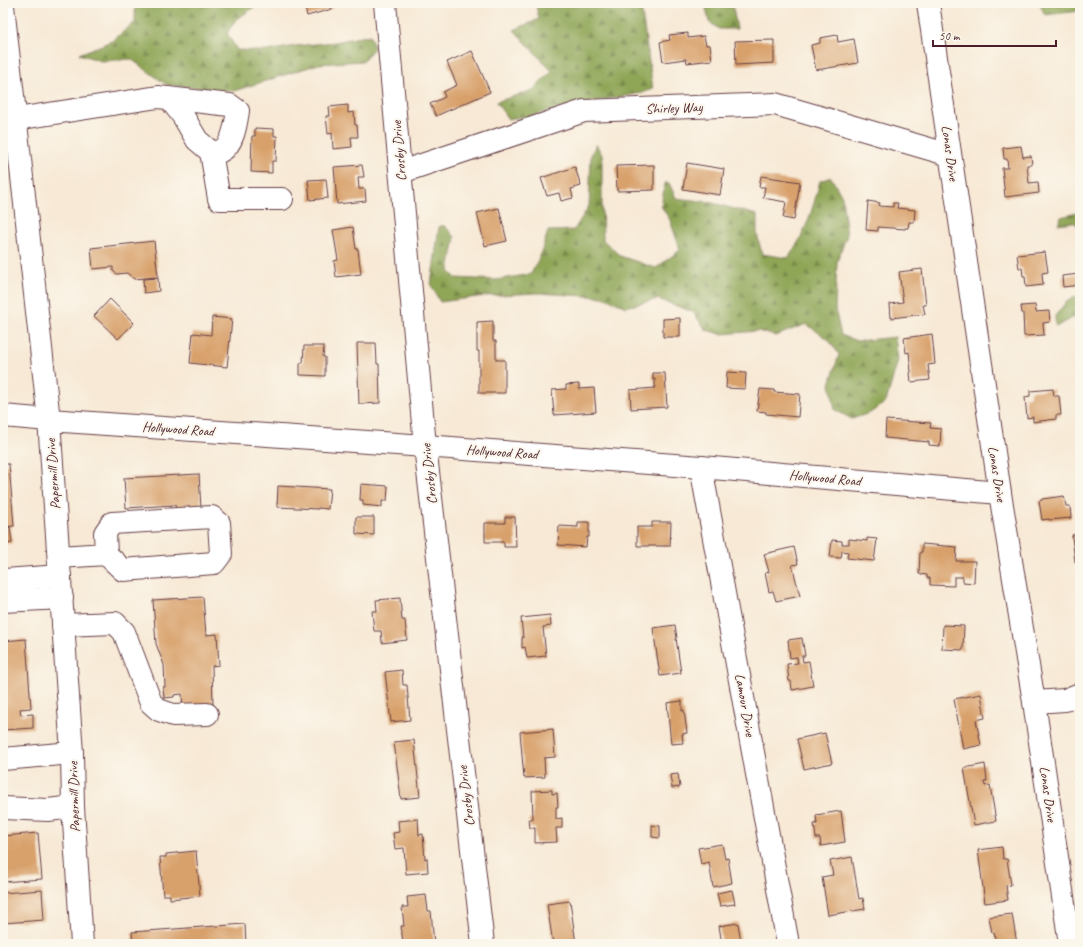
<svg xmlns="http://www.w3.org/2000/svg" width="1083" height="947" viewBox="0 0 1083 947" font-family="Caveat,sans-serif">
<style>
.forest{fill:url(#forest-firs);stroke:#6c6241}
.building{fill:#d8a06b}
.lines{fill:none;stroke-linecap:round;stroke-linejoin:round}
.minor-casing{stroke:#643d44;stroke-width:24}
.major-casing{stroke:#643d44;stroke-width:24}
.minor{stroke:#fff;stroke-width:22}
.major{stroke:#fff;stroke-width:22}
.labels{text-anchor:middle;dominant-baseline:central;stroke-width:4;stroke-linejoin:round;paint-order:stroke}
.street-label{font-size:14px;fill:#4a1f2b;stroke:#fbf7ec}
</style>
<defs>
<pattern id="forest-firs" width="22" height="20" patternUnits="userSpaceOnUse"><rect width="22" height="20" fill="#8fa657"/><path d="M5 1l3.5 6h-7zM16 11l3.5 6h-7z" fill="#778748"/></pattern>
</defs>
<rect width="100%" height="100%" fill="#fbf7ec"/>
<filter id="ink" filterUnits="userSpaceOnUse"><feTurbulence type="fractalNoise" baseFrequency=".025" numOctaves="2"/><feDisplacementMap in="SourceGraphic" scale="8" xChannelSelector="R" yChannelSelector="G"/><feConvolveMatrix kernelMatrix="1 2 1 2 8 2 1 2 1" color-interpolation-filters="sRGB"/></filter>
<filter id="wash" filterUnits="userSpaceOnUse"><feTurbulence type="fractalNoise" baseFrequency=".012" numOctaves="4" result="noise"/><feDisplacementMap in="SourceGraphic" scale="16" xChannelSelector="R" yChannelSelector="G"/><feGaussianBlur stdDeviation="0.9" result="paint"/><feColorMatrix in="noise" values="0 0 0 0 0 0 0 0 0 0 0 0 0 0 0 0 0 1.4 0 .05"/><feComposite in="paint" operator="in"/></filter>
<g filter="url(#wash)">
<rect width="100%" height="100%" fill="#f7e9d5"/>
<!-- forest -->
<g class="forest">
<polygon points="135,3 260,3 236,20 227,33 237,50 267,51 295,46 335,42 370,35 374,48 363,61 319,64 234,91 167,85 131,59 101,61 79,54 112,41 135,22"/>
<polygon points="530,3 643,3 641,6 653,89 642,93 569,106 530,116 508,119 496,102 533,90 552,71 514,30 539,19 536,6"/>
<polygon points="705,3 732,3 737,29 719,29 709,22"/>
<polygon points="1039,3 1080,3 1080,11 1045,15"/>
<path d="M 596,144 L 602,155 L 602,204 L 603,240 L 620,256 L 656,268 L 680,250 L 670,220 L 661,206 L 665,183 L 669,183 L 676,198 L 709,202 L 757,215 L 757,234 L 762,254 L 788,258 C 805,236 813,208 820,181 L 831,177 L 842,197 L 847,235 L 837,262 L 835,309 L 841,335 L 857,341 L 895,337 L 898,360 L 886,402 L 870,413 L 852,419 L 835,410 L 830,384 L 839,354 L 828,339 L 806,324 L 776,336 L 758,331 L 721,334 L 706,330 L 693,312 L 658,299 L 626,307 L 603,297 L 536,293 L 485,296 L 440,302 L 431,285 L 439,226 L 445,226 L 455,237 L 449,271 L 456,278 L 496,280 L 531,274 L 540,256 L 548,231 L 574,230 L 589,206 L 591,155 Z"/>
<polygon points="1080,212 1080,227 1073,222 1058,224 1061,217"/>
<polygon points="1080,294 1080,314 1056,327 1055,316 1066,302"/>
</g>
<g id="blocks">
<!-- building -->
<g class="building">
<polygon points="304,3 331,3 332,9 307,16"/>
<polygon points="979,3 998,3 998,4 984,7 983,5 979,5"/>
<polygon points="688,33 688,38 704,36 706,45 710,45 712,60 687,63 686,59 663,62 660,42 670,40 669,35"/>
<polygon points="837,35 838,42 854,39 858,63 816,70 811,45 820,43 820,38"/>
<polygon points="774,40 774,63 736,65 735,41"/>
<polygon points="472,51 490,92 436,116 430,104 445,97 443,92 457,85 447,62"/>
<polygon points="348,105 348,113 354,112 355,125 357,125 358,137 351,137 352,147 333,149 332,133 328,134 326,116 330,116 329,107"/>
<polygon points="255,128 274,129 274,136 277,136 276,161 272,161 272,173 251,172 252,136 255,136"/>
<polygon points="1021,146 1023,157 1031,156 1032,165 1027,165 1029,183 1038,182 1039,193 1005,197 1002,168 1008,168 1007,159 1004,159 1003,148"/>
<polygon points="687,163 724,169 720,195 683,189"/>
<polygon points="362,165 364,177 358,177 359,189 365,189 366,201 337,204 334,167"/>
<polygon points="654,165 654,190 617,191 616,166"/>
<polygon points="575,167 581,186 571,189 573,198 561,201 559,193 547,196 541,178"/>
<polygon points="761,176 800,182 794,220 783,218 786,202 763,198 765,187 759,187"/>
<polygon points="326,179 328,198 310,200 308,180"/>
<polygon points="868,201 880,203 879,206 893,207 893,203 898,203 897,208 915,210 914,222 909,222 908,228 905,228 905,229 878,227 878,231 866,230"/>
<polygon points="499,208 507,241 485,246 477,213"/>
<polygon points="353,227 356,249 358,249 361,274 336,277 334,261 338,260 333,230"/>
<polygon points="154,241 158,277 134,279 127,273 117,274 113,271 113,267 93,269 91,248"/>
<polygon points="1045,252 1048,272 1042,273 1043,285 1026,287 1025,276 1023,276 1022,268 1019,268 1017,255"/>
<polygon points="922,269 926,305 923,305 925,314 891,318 890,304 903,302 899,272"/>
<polygon points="1080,274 1080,285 1063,287 1062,276"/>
<polygon points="158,278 159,291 144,293 143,279"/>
<polygon points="110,299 134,323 118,339 94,316"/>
<polygon points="1035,305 1036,312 1049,311 1050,322 1043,323 1044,335 1024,336 1023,313 1022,313 1021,306"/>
<polygon points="212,317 232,319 227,367 190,363 193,333 211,335"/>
<polygon points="680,318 680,337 663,337 663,319"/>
<polygon points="493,321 493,341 496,341 496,360 505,360 505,393 479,393 479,351 477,351 477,322"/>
<polygon points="932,334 935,364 928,365 930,380 911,382 910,373 911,372 909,352 906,353 904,338"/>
<polygon points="357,343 376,343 377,364 379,364 380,403 359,404"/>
<polygon points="304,346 324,346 323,357 325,357 325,376 300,375 300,363 303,363"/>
<polygon points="727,372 746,373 745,389 726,388"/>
<polygon points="653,373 665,373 667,407 631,409 630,390 655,388 655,379 653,380"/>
<polygon points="579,384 579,389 594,388 596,412 554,415 552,390 566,389 566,385"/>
<polygon points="760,389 774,390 774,392 800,394 798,417 766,414 766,412 757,411"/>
<polygon points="1053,389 1054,396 1059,396 1061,415 1056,415 1056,419 1033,422 1033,417 1027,418 1025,397 1030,396 1030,391"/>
<polygon points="886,420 931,423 930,428 941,429 940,446 929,445 929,442 885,438"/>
<polygon points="3,464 9,464 14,526 3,527"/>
<polygon points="199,474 201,509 176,510 175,505 126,508 124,478"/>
<polygon points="361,484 388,486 387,501 382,501 382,507 363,505 363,500 360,500"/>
<polygon points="278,486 330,489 328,509 318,508 318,509 277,507"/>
<polygon points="1064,496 1066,506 1070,506 1071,518 1049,520 1049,519 1042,520 1039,501 1042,500 1042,499"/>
<polygon points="356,517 374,517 374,535 356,534"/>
<polygon points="505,517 515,517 516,547 504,547 504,542 485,542 485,523 505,523"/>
<polygon points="578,522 589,522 589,537 587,537 586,547 558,545 559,526 578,527"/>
<polygon points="652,522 671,522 670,546 637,546 637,527 652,527"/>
<polygon points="10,527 12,543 3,544 3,528"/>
<polygon points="1080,534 1080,561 1075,562 1072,536 1073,537 1072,535"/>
<polygon points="867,538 877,539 874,561 847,558 848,552 842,551 841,558 830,557 832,540 842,541 842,544 849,544 849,539 867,541"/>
<polygon points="922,544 957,547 956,561 975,561 974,583 963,582 963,577 954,577 954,586 930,585 930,578 927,578 927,575 919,574 920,552 922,552"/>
<polygon points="794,547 798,564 792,565 800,596 776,601 773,591 769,592 765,573 769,572 764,554"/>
<polygon points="203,597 206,635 217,634 219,665 212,666 213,706 183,709 182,694 174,695 174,697 164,698 163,687 165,687 164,665 156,644 153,600"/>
<polygon points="400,598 402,620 405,620 407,640 382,643 381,631 374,631 372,611 377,611 376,600"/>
<polygon points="550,615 551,626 543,627 546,656 527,658 525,647 522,648 522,638 523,638 521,618"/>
<polygon points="675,625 677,638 676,638 681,673 660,676 653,628"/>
<polygon points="943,625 964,626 963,650 942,649"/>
<polygon points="802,638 805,656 802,656 803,662 809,661 813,686 792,690 791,681 789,681 787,664 798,663 797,657 790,658 788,640"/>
<polygon points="26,639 31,708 20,709 21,715 33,714 33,728 3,730 3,641"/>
<polygon points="402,670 403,685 407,685 410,720 391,722 385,672"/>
<polygon points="981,694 985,718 976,720 981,745 963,749 954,699"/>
<polygon points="682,701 682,711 684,710 687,733 682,734 683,743 671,744 667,703"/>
<polygon points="553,729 555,757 544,758 545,777 524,778 520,732"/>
<polygon points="825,733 832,763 804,769 797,739"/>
<polygon points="414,740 420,797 401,799 394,742"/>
<polygon points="985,764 987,781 984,782 985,786 990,785 996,821 974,825 964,768"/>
<polygon points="678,774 680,787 672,788 670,775"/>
<polygon points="1074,776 1080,776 1080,808 1079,808"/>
<polygon points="552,790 552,794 557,793 558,807 556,807 556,819 562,818 562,828 556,828 557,842 535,843 535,828 530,828 529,819 533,819 532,791"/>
<polygon points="841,811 845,842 821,846 820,838 816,838 814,824 817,824 816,815"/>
<polygon points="418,819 419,835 423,834 425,859 427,858 428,872 406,874 404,848 395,849 393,833 399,832 398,821"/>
<polygon points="652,825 660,826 660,838 652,837"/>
<polygon points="38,833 42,879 3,882 3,836"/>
<polygon points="722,844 725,859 728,858 732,883 713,887 709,862 701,864 698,848"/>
<polygon points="1002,847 1003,859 1007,859 1011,885 1006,886 1008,900 985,903 978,850"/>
<polygon points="196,851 200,896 170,899 170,895 163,895 160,857 166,857 166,854"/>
<polygon points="852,857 859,899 863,898 865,909 828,915 822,877 833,875 830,861"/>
<polygon points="42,890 44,920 3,923 3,893"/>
<polygon points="732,890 735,904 720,906 717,893"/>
<polygon points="426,895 428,911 431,911 434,944 415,944 415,942 403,943 401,926 404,926 402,907 408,907 407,897"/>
<polygon points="570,901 576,944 553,944 547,904"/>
<polygon points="1012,914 1017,944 996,944 994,932 992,933 989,917"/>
<polygon points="738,923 741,943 740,943 740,944 722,944 719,926"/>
<polygon points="245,924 246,944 133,944 132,932"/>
</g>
</g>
</g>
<g filter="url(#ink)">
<use href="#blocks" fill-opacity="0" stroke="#643d44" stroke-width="1"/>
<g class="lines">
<!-- minor casing -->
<g class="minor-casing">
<g id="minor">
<polyline points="385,3 425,446 483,944"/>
<polyline points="928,3 1000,493 1034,702 1070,944"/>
<path d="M 16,119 L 158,97 L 230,105 L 238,111 C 236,124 233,145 221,151 C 218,152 214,152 211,152 L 197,140 L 183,116 L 169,98"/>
<polyline points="211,152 219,199 282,199"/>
<polyline points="401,172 584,111 775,104 950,155"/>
<polyline points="3,416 49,420 425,446 701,467 1000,493"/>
<polyline points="701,467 788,944"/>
<polyline points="59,557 106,554 123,570 214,563 221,554 219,523 212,517 112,523 105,533 106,554"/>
<polyline points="3,579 5,580 60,576"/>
<polyline points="3,601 62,598"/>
<polyline points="63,625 115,623 124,632 151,703 159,710 173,715 207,714"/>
<polyline points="1034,702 1065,700 1080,694"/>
<polyline points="3,759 72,753"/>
<polyline points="3,808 48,810 73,807"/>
</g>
</g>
<!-- major casing -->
<g class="major-casing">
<polyline id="major" points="3,6 49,420 72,753 73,807 82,944"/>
</g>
<!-- minor -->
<use href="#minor" class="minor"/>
<!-- major -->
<use href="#major" class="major"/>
</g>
</g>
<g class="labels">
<!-- street labels -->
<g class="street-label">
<text transform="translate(674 108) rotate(-2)">Shirley Way</text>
<text transform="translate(399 151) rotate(-95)">Crosby Drive</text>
<text transform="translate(950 153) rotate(82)">Lonas Drive</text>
<text transform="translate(178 429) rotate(4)">Hollywood Road</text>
<text transform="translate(502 452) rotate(4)">Hollywood Road</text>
<text transform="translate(53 474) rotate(-94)">Papermill Drive</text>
<text transform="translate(429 474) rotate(-96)">Crosby Drive</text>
<text transform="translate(997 474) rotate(81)">Lonas Drive</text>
<text transform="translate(825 478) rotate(5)">Hollywood Road</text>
<text transform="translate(745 705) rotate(80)">Lamour Drive</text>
<text transform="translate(1048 794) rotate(82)">Lonas Drive</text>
<text transform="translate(466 796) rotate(-97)">Crosby Drive</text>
<text transform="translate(74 797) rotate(-92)">Papermill Drive</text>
</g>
</g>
<!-- margin -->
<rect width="1083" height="947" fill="none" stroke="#fbf7ec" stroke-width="16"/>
<!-- scale -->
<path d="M933 40v6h123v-6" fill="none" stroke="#4a1f2b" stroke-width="2"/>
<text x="939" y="40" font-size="12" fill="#4a1f2b" stroke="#fbf7ec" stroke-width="3" paint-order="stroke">50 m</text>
</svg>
